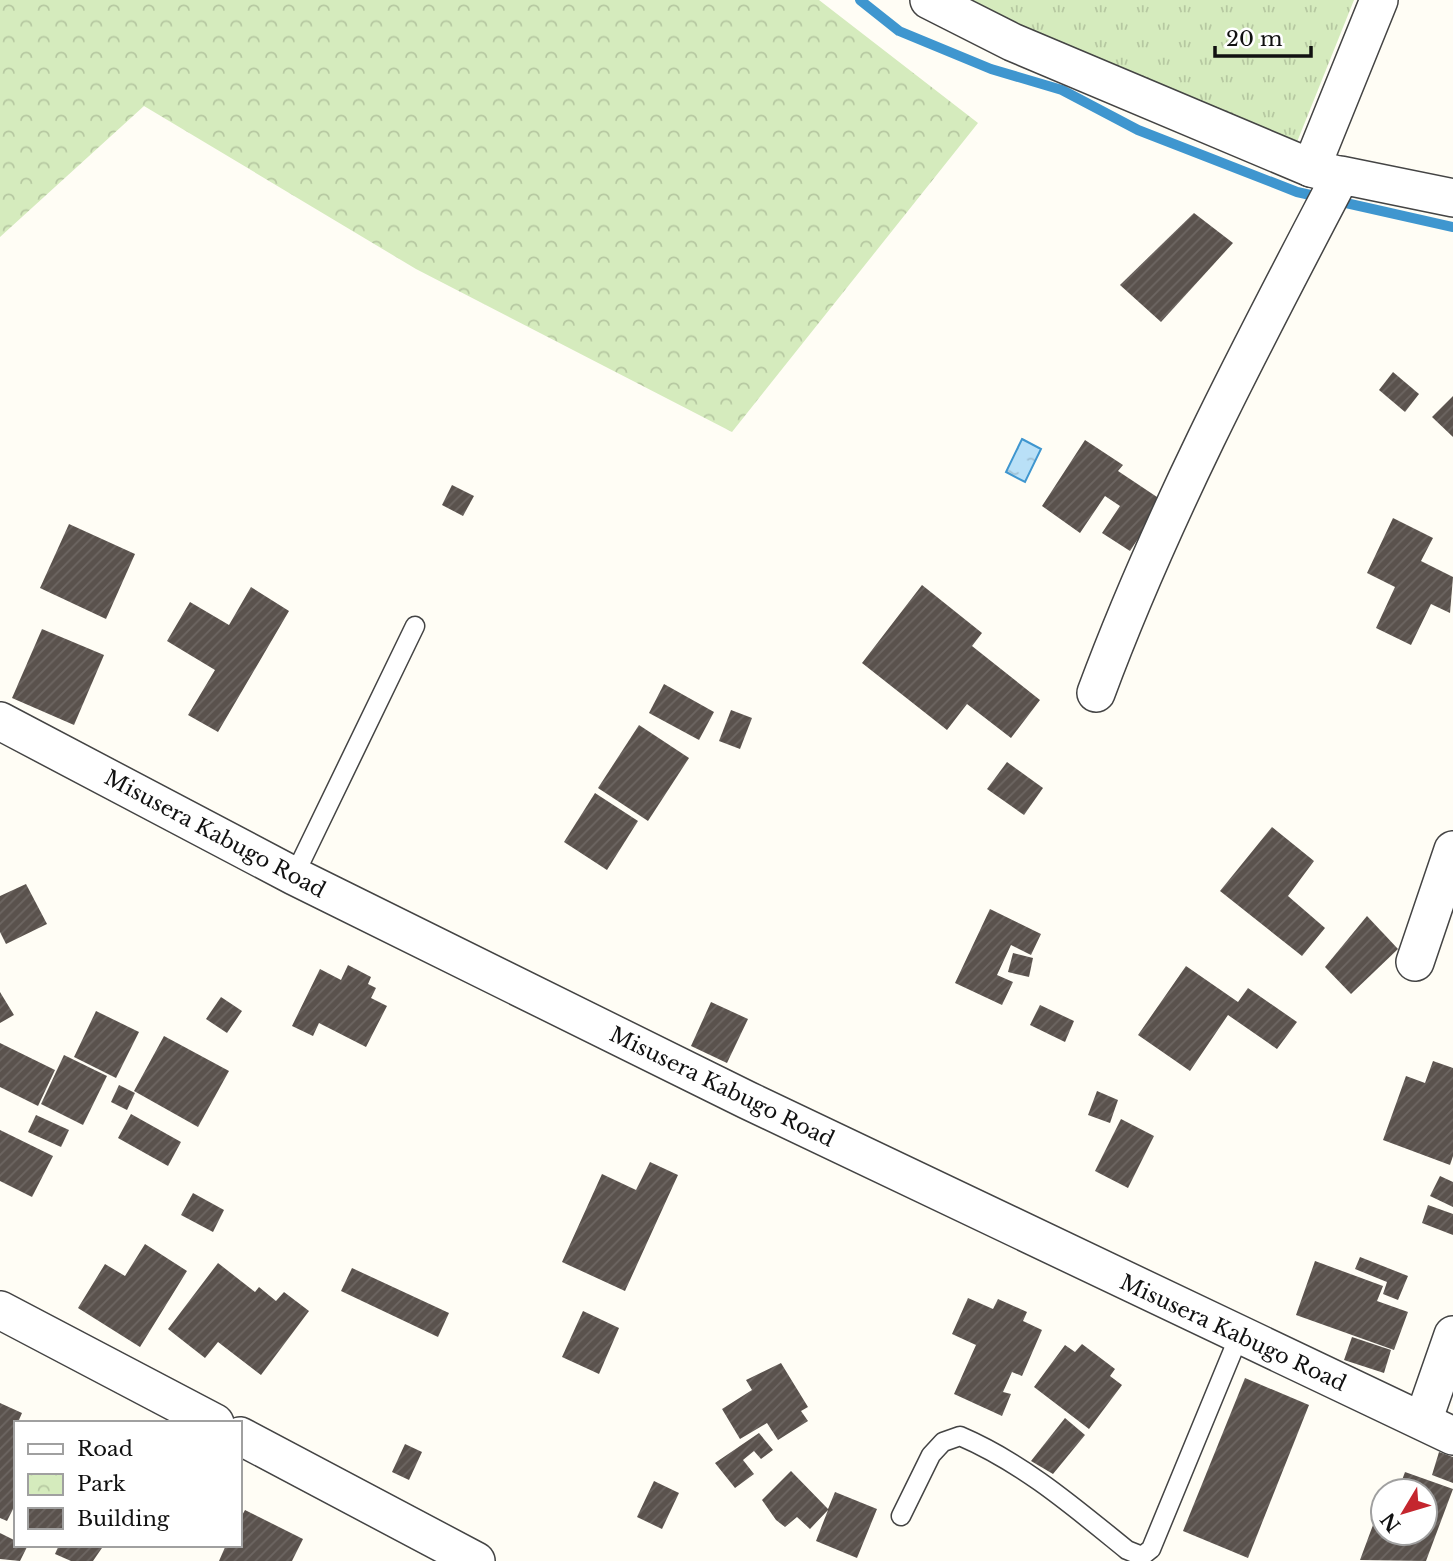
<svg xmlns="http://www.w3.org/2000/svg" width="1453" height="1561" viewBox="0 0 1453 1561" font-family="'Libre Baskerville',serif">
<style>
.grass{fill:url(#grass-tufts)}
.park{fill:url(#park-crowns)}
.water{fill:url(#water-ripples);stroke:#3f96cf;stroke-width:2}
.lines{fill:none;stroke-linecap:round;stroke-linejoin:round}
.stream{stroke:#3f96cf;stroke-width:10}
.building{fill:url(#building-hatch)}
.service-casing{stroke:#444;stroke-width:21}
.minor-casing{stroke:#444;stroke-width:40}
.service{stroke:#fff;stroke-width:18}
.minor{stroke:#fff;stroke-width:37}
.labels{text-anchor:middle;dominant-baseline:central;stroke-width:7;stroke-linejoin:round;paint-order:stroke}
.street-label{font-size:21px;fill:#111;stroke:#fff}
</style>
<defs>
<pattern id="grass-tufts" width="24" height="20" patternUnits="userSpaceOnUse" patternTransform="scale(1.75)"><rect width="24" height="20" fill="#d5ebbd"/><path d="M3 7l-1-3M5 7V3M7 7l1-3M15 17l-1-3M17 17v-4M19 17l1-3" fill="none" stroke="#b6c8a1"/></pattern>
<pattern id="park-crowns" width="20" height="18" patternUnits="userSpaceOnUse" patternTransform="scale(1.75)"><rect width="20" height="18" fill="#d5ebbd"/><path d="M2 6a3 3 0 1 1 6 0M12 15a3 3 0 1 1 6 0" fill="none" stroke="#b6c8a1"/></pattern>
<pattern id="water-ripples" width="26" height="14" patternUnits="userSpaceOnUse" patternTransform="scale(1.75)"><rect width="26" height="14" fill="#b9e0f7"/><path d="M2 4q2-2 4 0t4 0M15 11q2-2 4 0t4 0" fill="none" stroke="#9ebfd3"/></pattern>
<pattern id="building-hatch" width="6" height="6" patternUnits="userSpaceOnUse" patternTransform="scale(1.75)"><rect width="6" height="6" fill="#5a524d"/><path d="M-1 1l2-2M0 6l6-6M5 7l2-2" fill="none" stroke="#6d6662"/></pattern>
</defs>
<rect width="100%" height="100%" fill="#fffdf5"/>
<!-- grass -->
<polygon class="grass" points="958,0 1354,0 1297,142"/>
<!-- park -->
<polygon class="park" points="0,0 819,0 978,123 732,432 416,269 144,106 0,237"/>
<!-- water -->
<polygon class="water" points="1022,439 1041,449 1025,482 1006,472"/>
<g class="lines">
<!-- stream -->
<polyline class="stream" points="860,0 899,31 991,69 1062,90 1138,130 1297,192 1453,227"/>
</g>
<!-- building -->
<g class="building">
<polygon points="1194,213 1233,243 1161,322 1120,285"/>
<polygon points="1393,372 1419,394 1405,412 1379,390"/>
<polygon points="1453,396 1453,437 1432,417"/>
<polygon points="1085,440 1123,465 1118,471 1163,501 1130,551 1102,533 1120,506 1105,496 1080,533 1042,506"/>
<polygon points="452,485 474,496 463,516 442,505"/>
<polygon points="1393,518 1433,538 1421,561 1453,577 1450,613 1431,604 1411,645 1376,628 1395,587 1367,573"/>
<polygon points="69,524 135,554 106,619 40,588"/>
<polygon points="922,585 982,633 972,646 1040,700 1011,738 967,704 947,730 862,663"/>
<polygon points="251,587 289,611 218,732 188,715 215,670 167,641 190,602 229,625"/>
<polygon points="42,629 104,655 74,725 12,698"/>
<polygon points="664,684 714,712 699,740 649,713"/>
<polygon points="731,710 752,718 740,749 719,741"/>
<polygon points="639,725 689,758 648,821 598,788"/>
<polygon points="1007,762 1043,788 1024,815 987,789"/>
<polygon points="595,793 638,821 607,870 564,842"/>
<polygon points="1272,827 1314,861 1288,896 1325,928 1302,956 1220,891"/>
<polygon points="26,884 47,924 6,944 0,932 0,896"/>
<polygon points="990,909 1041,934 1031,955 1011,945 997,975 1013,982 1002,1005 955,983"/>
<polygon points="1367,916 1398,949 1351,994 1325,967"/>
<polygon points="1013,953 1033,958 1029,977 1008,972"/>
<polygon points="348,965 371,977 368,984 376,988 371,998 387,1006 366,1047 319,1023 313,1036 292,1026 320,969 341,980"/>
<polygon points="1186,966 1238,1002 1248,988 1297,1022 1277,1049 1228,1015 1190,1071 1138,1035"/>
<polygon points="0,992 14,1015 0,1023"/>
<polygon points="221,997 242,1011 227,1033 206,1019"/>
<polygon points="711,1002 748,1019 727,1063 691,1046"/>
<polygon points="1040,1005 1074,1021 1065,1042 1030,1025"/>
<polygon points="96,1011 139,1032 116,1078 74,1057"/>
<polygon points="164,1036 229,1071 198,1127 134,1091"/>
<polygon points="0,1043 55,1070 38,1106 0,1087"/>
<polygon points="64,1055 107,1076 83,1125 41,1104"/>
<polygon points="1433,1061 1453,1068 1453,1156 1450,1165 1383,1140 1406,1076 1425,1083"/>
<polygon points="119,1085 135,1093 127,1110 111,1102"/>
<polygon points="1097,1091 1118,1100 1110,1123 1088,1115"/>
<polygon points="131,1114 181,1142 168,1166 118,1138"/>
<polygon points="36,1115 69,1130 61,1147 28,1132"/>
<polygon points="1121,1119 1154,1136 1128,1188 1095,1171"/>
<polygon points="0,1130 53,1156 32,1197 0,1181"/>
<polygon points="650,1162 678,1175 625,1291 562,1262 602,1174 636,1190"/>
<polygon points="1440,1176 1453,1182 1453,1207 1430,1196"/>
<polygon points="193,1193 224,1210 213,1232 181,1215"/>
<polygon points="1428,1205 1453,1214 1453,1235 1422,1223"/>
<polygon points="145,1244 187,1271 140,1347 78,1308 105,1264 125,1276"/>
<polygon points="1360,1257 1408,1276 1398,1300 1383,1294 1387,1282 1355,1269"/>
<polygon points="1315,1261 1383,1286 1377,1301 1408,1312 1394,1350 1296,1315"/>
<polygon points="218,1263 255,1292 259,1287 276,1301 284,1292 309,1311 261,1375 218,1342 205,1358 168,1329"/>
<polygon points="352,1268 449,1313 438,1337 341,1291"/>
<polygon points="968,1298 993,1309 998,1299 1027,1312 1023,1321 1042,1330 1022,1376 1012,1372 1003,1392 1011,1394 1002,1416 954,1394 976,1345 952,1334"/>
<polygon points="583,1311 619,1328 599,1374 562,1357"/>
<polygon points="1352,1337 1391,1350 1384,1373 1344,1360"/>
<polygon points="1082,1344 1115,1369 1110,1376 1122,1385 1089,1429 1034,1387 1065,1345 1075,1352"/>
<polygon points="781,1363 808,1407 801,1411 808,1421 778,1440 767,1423 740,1439 722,1409 752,1390 746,1380"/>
<polygon points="1245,1378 1309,1405 1248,1558 1183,1531"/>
<polygon points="0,1403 22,1413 13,1434 16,1435 16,1503 7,1521 0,1518"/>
<polygon points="1065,1418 1085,1435 1053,1474 1031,1461"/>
<polygon points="759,1433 773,1450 761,1459 754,1451 743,1460 754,1474 735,1488 715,1463"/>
<polygon points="405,1444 422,1452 409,1480 392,1472"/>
<polygon points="1439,1452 1453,1457 1453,1483 1432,1475"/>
<polygon points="791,1471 828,1509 835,1492 877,1509 857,1558 816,1541 828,1510 810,1529 797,1517 785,1527 776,1520 762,1500"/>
<polygon points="1405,1472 1453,1489 1426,1561 1360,1560 1383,1498 1383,1533 1425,1533 1425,1491 1398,1491"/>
<polygon points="654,1481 679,1493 662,1529 637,1517"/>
<polygon points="245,1510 303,1539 292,1561 219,1561 226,1545 240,1545 240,1519"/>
<polygon points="0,1533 16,1541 16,1545 27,1547 20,1561 0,1559"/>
<polygon points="59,1545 104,1545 93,1561 71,1561 55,1554"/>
</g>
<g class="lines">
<!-- service casing -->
<g class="service-casing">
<g id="service">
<polyline points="294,876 415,626"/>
<path d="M 901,1516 L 931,1455 L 943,1442 L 960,1436 C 1023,1463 1074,1507 1127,1550 L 1142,1556 L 1151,1549 L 1239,1336"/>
</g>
</g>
<!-- minor casing -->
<g class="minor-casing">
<g id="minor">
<polyline points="929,0 1012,42 1311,168"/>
<polyline points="1334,174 1311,168 1379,0"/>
<path d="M 1096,693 C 1162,515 1253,343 1341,175 L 1453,198"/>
<polyline points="0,721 294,876 747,1100 1453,1436"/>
<polyline points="1415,962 1453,850"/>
<polyline points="0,1310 215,1423"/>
<polyline points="1423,1421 1453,1335"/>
<polyline points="240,1436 476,1561"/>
</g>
</g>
<!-- service -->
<use href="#service" class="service"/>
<!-- minor -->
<use href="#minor" class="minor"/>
</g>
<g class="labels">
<!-- street labels -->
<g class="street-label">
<text transform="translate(215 834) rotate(28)">Misusera Kabugo Road</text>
<text transform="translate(722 1087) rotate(26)">Misusera Kabugo Road</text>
<text transform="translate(1233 1333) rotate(25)">Misusera Kabugo Road</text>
</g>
</g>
<!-- legend -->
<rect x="14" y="1421" width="228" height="126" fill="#ffffff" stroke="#a0a0a0" stroke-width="2"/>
<rect x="28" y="1444" width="35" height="10" fill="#ffffff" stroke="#a0a0a0" stroke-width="2"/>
<text x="77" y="1456" font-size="21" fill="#111111">Road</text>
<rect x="28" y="1474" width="35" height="21" fill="url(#park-crowns)" stroke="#a0a0a0" stroke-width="2"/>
<text x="77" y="1491" font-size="21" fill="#111111">Park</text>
<rect x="28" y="1508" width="35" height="21" fill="url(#building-hatch)" stroke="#a0a0a0" stroke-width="2"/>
<text x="77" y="1526" font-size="21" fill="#111111">Building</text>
<!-- north arrow -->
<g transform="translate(1404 1512) rotate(232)"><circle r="33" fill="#ffffff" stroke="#a0a0a0" stroke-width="2"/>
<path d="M0-5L12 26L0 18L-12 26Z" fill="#c4262e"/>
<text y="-10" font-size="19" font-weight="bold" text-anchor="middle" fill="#111111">N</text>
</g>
<!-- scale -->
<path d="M1215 46v10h96v-10" fill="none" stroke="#111111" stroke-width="3.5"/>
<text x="1226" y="46" font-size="21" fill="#111111" stroke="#ffffff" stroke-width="5" paint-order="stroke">20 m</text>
</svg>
